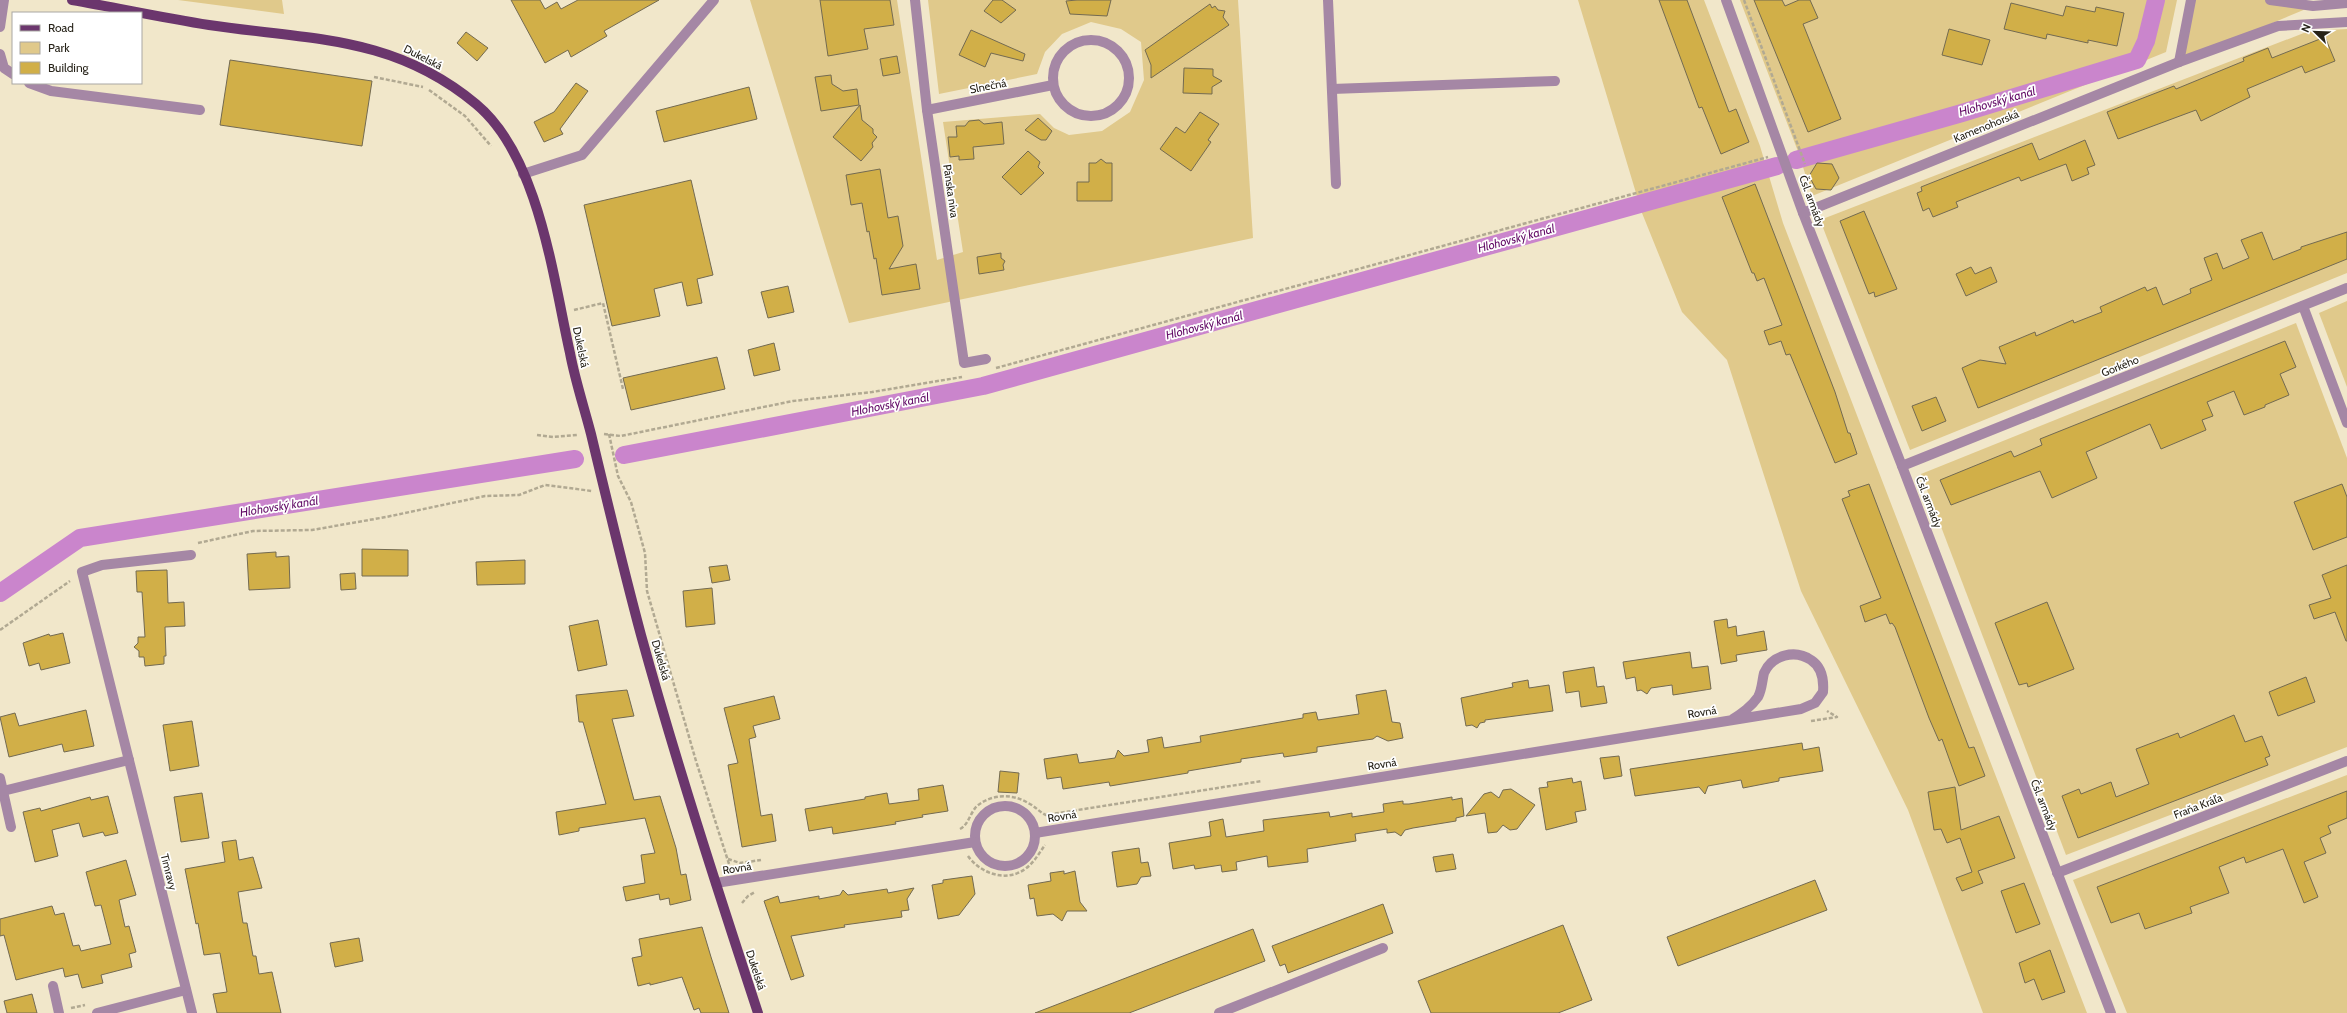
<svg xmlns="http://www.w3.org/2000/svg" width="2347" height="1013" viewBox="0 0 2347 1013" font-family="Cabin,sans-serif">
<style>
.green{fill:#e0c98b}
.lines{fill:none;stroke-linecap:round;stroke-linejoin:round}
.canal{stroke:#ca85cc;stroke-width:18}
.building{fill:#d1af48;stroke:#736a51}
.path{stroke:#b1a992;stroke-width:2.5;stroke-dasharray:4 2;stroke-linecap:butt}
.minor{stroke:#a587a5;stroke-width:10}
.major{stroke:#6b366d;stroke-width:10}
.labels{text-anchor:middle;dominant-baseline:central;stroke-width:3.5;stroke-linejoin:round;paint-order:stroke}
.street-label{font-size:11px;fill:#272319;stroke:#fff}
.water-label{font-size:12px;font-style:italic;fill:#630c67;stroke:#fff}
</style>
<rect width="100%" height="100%" fill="#f1e7ca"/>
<!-- green -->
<g class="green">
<polygon points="178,0 282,0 284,14"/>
<polygon points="750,0 897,0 937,260 963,252 943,122 1040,114 1054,128 1069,135 1102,131 1130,112 1144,80 1141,42 1121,29 1091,22 1062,34 1045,52 1037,74 939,94 928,0 1238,0 1253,238 849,323"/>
<polygon points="1578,0 1704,0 1760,146 1783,223 2087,1013 1983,1013 1908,810 1801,591 1727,360 1682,312 1642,213"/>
<polygon points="1740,0 2177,0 2166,52 1812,196 1799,154"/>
<polygon points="2191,0 2270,0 2313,6 2179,62"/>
<polygon points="2347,29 2347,273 1910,450 1820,220 2309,31"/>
<polygon points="2347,301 2347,387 2319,313"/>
<polygon points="2296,323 2347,458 2347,747 2066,855 1921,474"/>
<polygon points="2347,775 2347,1013 2127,1013 2073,880"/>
</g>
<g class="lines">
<!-- canal -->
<g class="canal">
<polyline points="1796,160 1962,113 2137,60 2146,41 2156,0"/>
<polyline points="624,455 983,386 1777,166"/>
<polyline points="0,593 80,538 575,459"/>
</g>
</g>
<!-- building -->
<g class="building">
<polygon points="511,0 540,0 545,9 557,2 561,9 578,0 659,0 604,31 607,36 571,57 568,50 545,63"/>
<polygon points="820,0 890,0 894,25 864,29 868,49 828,56"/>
<polygon points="993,0 1002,0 1016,10 1001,23 984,11"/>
<polygon points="1077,0 1111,0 1107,16 1070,14 1066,1"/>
<polygon points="1659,0 1687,0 1729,112 1736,109 1749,142 1721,154 1702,107 1699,108"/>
<polygon points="1754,0 1782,0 1785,6 1799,0 1810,0 1818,18 1803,24 1841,119 1808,132"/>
<polygon points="2011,3 2063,16 2066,6 2095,12 2096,7 2124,13 2117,46 2088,40 2088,43 2047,34 2046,39 2004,29"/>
<polygon points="1210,4 1212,8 1215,6 1218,10 1225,11 1223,17 1229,25 1151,78 1151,65 1145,50"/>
<polygon points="1949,29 1990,40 1982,65 1942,55"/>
<polygon points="971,30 1025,54 1023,61 991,53 985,67 959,55"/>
<polygon points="466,32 488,48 477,61 457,43"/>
<polygon points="2325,37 2335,61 2305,73 2302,66 2247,89 2250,97 2201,121 2196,110 2118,139 2107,112 2174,86 2176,89 2244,61 2243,58 2268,48 2272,58"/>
<polygon points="897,56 900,73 883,76 880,59"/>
<polygon points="230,60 372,81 362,146 220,125"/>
<polygon points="1184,68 1213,69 1213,76 1222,81 1212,87 1212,94 1183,93"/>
<polygon points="831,75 832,84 843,91 857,89 859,105 821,111 815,77"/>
<polygon points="576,83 588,91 560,129 563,134 544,142 534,122 554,112"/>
<polygon points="749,87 757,119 664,142 656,111"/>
<polygon points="860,105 862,120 873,129 873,133 877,137 872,143 873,147 861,161 833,137"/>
<polygon points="1200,112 1219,124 1208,140 1211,142 1191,171 1160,149 1176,127 1185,133"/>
<polygon points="1038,118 1052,131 1046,140 1041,140 1025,130"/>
<polygon points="979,120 984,124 1002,122 1004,144 973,147 974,159 959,160 959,156 950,157 948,137 957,137 956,126 965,126 969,121"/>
<polygon points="2085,140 2095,165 2087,168 2089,174 2072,181 2066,164 2021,181 2019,177 1956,202 1958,207 1933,217 1929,208 1923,211 1917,193 1922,191 1921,187 2032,143 2039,160"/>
<polygon points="1028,151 1040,162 1038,167 1044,173 1021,195 1002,177"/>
<polygon points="1101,159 1106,163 1112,163 1112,201 1077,201 1077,182 1089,182 1089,163 1096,163"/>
<polygon points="1817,163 1832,164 1839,178 1831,190 1816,189 1809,176"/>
<polygon points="880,169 888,218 898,216 903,246 889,269 916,264 920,289 882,295 876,258 874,259 869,231 867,232 862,203 851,205 846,175"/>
<polygon points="691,180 713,275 697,279 702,303 687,306 682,282 654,289 660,316 612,326 584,205"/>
<polygon points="1755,184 1835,392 1848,433 1850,433 1857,454 1835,463 1790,354 1786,355 1781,341 1769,345 1764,331 1782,325 1764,278 1757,281 1754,273 1752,273 1722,197"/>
<polygon points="1864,211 1897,289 1875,297 1874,292 1869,294 1840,221"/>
<polygon points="2262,232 2273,260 2301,249 2301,247 2347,232 2347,259 1978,408 1962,368 1980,360 2006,364 1999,347 2035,332 2036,336 2073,320 2074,323 2102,312 2100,307 2145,287 2147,291 2156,287 2163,305 2191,293 2190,289 2212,280 2204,258 2217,253 2223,269 2249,258 2241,240"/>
<polygon points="1001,253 1001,258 1005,261 1003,265 1004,270 979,274 977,257"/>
<polygon points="1971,267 1975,274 1991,267 1997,282 1966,296 1956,274"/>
<polygon points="788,286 794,312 768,318 761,292"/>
<polygon points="2285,341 2296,367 2280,374 2289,395 2265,405 2265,407 2244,415 2234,391 2207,402 2213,416 2202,420 2206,430 2161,449 2150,424 2086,452 2097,478 2052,498 2040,471 1951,505 1940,480 2011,451 2014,457 2042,445 2040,439"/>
<polygon points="774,343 780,370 754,376 748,350"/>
<polygon points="717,357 725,389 631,410 623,378"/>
<polygon points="1936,397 1946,421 1922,431 1912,406"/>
<polygon points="1869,484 1969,748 1974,747 1985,776 1959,786 1942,739 1939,741 1929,718 1895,627 1892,623 1890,624 1886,614 1865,622 1860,606 1881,598 1842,499 1850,496 1848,491"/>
<polygon points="2342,484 2347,497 2347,537 2313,550 2294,502"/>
<polygon points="362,549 408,550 408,576 362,576"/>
<polygon points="276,552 276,557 289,556 290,588 249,590 247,554"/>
<polygon points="525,560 525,584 477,585 476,562"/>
<polygon points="727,565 730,580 712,583 709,567"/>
<polygon points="2347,565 2347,641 2346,641 2335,612 2314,619 2309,605 2331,598 2322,575"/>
<polygon points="167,570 168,603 184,602 185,626 165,627 166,656 164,656 164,664 145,666 144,657 139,657 139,651 134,647 138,643 138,637 145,637 142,592 137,592 136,571"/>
<polygon points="355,573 356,589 341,590 340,574"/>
<polygon points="712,588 715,624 686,627 683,591"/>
<polygon points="2047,602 2074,669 2028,687 2027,683 2019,685 1995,623"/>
<polygon points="1727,619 1728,628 1736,626 1737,636 1764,631 1767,650 1736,655 1737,661 1721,664 1714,621"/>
<polygon points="598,620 607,665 578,671 569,626"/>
<polygon points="63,633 70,663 41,670 39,663 29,666 23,643 49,634 50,636"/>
<polygon points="1690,652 1692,668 1708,666 1711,689 1673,695 1672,685 1651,688 1647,694 1641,690 1637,691 1635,677 1626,679 1623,662"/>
<polygon points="1594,667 1597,687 1604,686 1607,703 1581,707 1579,691 1566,693 1563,672"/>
<polygon points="2306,677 2315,702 2278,716 2269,692"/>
<polygon points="1528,680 1529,688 1549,685 1553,711 1485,720 1485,722 1480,723 1477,728 1472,725 1466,726 1461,698 1513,687 1512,683"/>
<polygon points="627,690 634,716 612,719 634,800 660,796 676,848 681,875 686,874 691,900 670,905 669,898 660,900 659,894 626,901 623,887 645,883 641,855 655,853 645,818 579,828 579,831 559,835 556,812 606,804 583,722 579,722 576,695"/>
<polygon points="1386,690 1392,722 1400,723 1403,738 1388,741 1377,736 1373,739 1317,747 1317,752 1284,757 1283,753 1241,759 1241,762 1188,771 1188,773 1110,786 1109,782 1063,789 1061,777 1047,779 1044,759 1077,754 1079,763 1115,758 1118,750 1124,756 1149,752 1147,740 1162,737 1164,748 1201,742 1200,736 1303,718 1303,714 1316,712 1318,720 1359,714 1356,695"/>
<polygon points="774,696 780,719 753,726 756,737 749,739 761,816 772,814 776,841 742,847 728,765 738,763 724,708"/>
<polygon points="86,710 94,746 64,752 62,744 9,757 0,717 15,713 19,726"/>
<polygon points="2234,715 2245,742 2262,736 2270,756 2265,758 2268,765 2078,838 2062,796 2079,789 2081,794 2111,782 2116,797 2149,784 2136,749 2178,733 2180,738"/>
<polygon points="192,721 199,766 170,771 163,725"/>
<polygon points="1802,743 1803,750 1819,747 1823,771 1779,778 1779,781 1743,788 1741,780 1708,786 1705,794 1699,787 1635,796 1630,769"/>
<polygon points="1619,756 1622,776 1604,779 1600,758"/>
<polygon points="1000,771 1019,773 1017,793 998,792"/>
<polygon points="1572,778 1573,783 1581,781 1586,810 1575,812 1577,822 1546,830 1539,788 1548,787 1547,782"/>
<polygon points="943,785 948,811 922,815 923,817 895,822 896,824 833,834 832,827 809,831 805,809 865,799 865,797 887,793 889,804 919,800 918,789"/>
<polygon points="1955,787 1961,830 1999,816 2015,858 1978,871 1983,883 1962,891 1956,878 1972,872 1960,838 1947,843 1941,829 1934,830 1928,792"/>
<polygon points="1511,789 1535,805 1517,829 1510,830 1503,825 1497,832 1488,833 1485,813 1466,816 1484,794 1491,792 1499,798 1503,790"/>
<polygon points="2347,791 2347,818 2328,826 2331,833 2320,838 2326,853 2304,862 2318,897 2304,903 2283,849 2246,863 2244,857 2219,867 2229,893 2190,907 2192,913 2145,929 2139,913 2111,923 2097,887"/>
<polygon points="202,793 209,838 181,842 174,797"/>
<polygon points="108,796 118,833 105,836 103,832 83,837 79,823 52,830 58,856 35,862 23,812 40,808 41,811 90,797 91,800"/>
<polygon points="1452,797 1452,800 1462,798 1464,816 1456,818 1456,821 1413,828 1405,830 1401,836 1395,832 1387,833 1387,829 1355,834 1356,841 1307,849 1308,862 1268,867 1267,856 1236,862 1237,870 1222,872 1221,865 1195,869 1194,865 1173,869 1169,843 1211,836 1209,822 1223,819 1226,837 1264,831 1263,820 1329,812 1330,817 1352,813 1352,817 1384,812 1383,804 1403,801 1403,804 1409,804"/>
<polygon points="236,840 239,860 253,857 262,888 238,892 243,923 247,923 253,956 256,956 259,974 272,972 281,1013 217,1013 213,994 227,992 220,953 204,955 198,923 196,924 185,869 225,862 222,842"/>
<polygon points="1139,848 1141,863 1148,862 1151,876 1141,877 1137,884 1117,887 1112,852"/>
<polygon points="1453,854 1456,869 1436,872 1433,857"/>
<polygon points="126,860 136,895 119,900 125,927 129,926 136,952 129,954 132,967 101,975 103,983 82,988 78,974 65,977 63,968 16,980 4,935 0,936 0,919 52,906 55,915 64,913 73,946 79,945 81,951 111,944 101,905 95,906 86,872"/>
<polygon points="1064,871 1064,874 1075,871 1080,902 1087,911 1067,911 1062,921 1053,914 1037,916 1034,898 1030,899 1028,885 1051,881 1050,873"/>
<polygon points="972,876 975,894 959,915 938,919 932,885 943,883 943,880"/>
<polygon points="1815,880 1827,910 1678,966 1667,937"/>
<polygon points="2024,883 2040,924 2016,933 2001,891"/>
<polygon points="914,888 907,899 909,910 901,911 902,917 844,925 845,927 791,936 804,976 791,980 764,901 778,896 780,903 819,896 819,899 840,895 843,890 848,895 887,889 888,893"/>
<polygon points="1383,904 1393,933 1288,973 1285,964 1280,966 1272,946"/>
<polygon points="1563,925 1592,1000 1558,1013 1431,1013 1418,981"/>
<polygon points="702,927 711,957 729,1013 701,1013 699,1008 694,1010 682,977 650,985 650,983 638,986 632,958 642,956 639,939"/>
<polygon points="1253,929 1265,961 1129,1013 1035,1013"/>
<polygon points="359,938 363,961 335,967 330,943"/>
<polygon points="2050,950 2065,992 2042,1000 2034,979 2025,983 2019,963"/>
<polygon points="32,994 37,1013 7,1013 4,1001"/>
</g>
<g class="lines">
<!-- path -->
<g class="path">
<polyline points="1744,0 1805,164"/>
<polyline points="374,77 423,87"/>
<polyline points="429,90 465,116 491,146"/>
<polyline points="574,310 603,303 623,389"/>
<polyline points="996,368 1768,157"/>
<polyline points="604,434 621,436 793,401 872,392 962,377"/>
<polyline points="609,434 618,476 631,502 645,553 647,591 696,761 729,864"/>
<polyline points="537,435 553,437 577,435"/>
<polyline points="198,543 253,531 312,530 386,517 485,496 519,495 545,485 592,491"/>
<polyline points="0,630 70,581"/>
<polyline points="1811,721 1837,717 1827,711"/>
<path d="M 960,829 C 968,825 970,814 976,807 C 990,794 1012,793 1028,803 C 1035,806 1039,812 1046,815 L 1262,781"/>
<path d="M 968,856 C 980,873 1006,883 1025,869 C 1034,863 1039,853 1045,845"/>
<polyline points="728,859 740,863 761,860"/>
<polyline points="742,903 748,896 755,892"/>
<polyline points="71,1008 85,1005"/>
</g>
<!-- minor -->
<g class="minor">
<polyline points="915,0 927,110 964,363 986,359"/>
<polyline points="1328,0 1336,184"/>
<polyline points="1726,0 1803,213 1902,466 2111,1013"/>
<polyline points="2270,0 2313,6 2347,3"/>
<polyline points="0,27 4,0"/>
<circle cx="1091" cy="78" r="38"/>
<polyline points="0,54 4,68 13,74"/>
<polyline points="2179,62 2191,0"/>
<polyline points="29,83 51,91 200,110"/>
<polyline points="1332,89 1555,81"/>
<polyline points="927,110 1053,85"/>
<polyline points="523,174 582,155 714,0"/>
<polyline points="1803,213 2179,62 2278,26 2347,22"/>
<polyline points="2303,306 2347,423"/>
<polyline points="1902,466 2347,288"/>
<polyline points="191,555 102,565 82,572 192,1013"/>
<polyline points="0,778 11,827"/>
<polyline points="3,791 129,760"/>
<circle cx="1005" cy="836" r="30"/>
<path d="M 1035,833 L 1801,709 L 1815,703 L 1823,692 C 1824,679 1822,667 1811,660 C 1795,649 1772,655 1764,673 C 1762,681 1762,690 1758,697 C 1751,707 1742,713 1733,719"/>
<polyline points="2057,873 2347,761"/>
<polyline points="716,883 975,842"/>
<polyline points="53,986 59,1013"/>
<polyline points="97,1013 186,990"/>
<polyline points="1219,1013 1383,948"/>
</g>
<!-- major -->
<path class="major" d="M 72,0 C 118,8 163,18 209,25 C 310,40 393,35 476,104 C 539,156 553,278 570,353 C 575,380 584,407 591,434 C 607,501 623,568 641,635 C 676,762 717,888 758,1013"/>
</g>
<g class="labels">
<!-- street labels -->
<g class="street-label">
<text transform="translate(423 57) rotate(27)">Dukelská</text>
<text transform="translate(988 86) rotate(-11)">Slnečná</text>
<text transform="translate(1986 126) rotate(-22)">Kamenohorská</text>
<text transform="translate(951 191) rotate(82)">Pánska niva</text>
<text transform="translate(1812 201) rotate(70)">Čsl. armády</text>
<text transform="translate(581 347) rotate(78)">Dukelská</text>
<text transform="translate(2120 366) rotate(-22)">Gorkého</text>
<text transform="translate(1929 502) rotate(69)">Čsl. armády</text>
<text transform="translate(661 660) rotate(74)">Dukelská</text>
<text transform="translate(1702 712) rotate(-9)">Rovná</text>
<text transform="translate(1382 764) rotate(-9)">Rovná</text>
<text transform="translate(2044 805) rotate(69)">Čsl. armády</text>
<text transform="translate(2198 806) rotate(-21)">Fraňa Kráľa</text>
<text transform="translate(1062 816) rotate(-9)">Rovná</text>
<text transform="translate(737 868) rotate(-9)">Rovná</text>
<text transform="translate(169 872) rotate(76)">Timravy</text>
<text transform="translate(756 970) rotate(72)">Dukelská</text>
</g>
<!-- water labels -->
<g class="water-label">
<text transform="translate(1997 101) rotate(-16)">Hlohovský kanál</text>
<text transform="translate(1516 238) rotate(-15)">Hlohovský kanál</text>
<text transform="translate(1204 325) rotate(-15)">Hlohovský kanál</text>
<text transform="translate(890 404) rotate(-11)">Hlohovský kanál</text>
<text transform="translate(279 506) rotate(-9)">Hlohovský kanál</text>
</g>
</g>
<!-- legend -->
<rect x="12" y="12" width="130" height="72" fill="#ffffff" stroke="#a9a7a3"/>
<rect x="20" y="25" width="20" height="6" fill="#6b366d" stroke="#a9a7a3"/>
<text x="48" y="32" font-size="12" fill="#272319">Road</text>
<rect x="20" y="42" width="20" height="12" fill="#e0c98b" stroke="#a9a7a3"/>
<text x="48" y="52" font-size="12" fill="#272319">Park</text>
<rect x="20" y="62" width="20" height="12" fill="#d1af48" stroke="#a9a7a3"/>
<text x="48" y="72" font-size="12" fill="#272319">Building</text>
<!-- north arrow -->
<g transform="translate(2315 32) rotate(293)" stroke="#ffffff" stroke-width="3" paint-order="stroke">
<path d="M0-3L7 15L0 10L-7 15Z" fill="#272319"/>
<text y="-6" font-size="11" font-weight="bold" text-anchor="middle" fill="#272319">N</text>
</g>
</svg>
